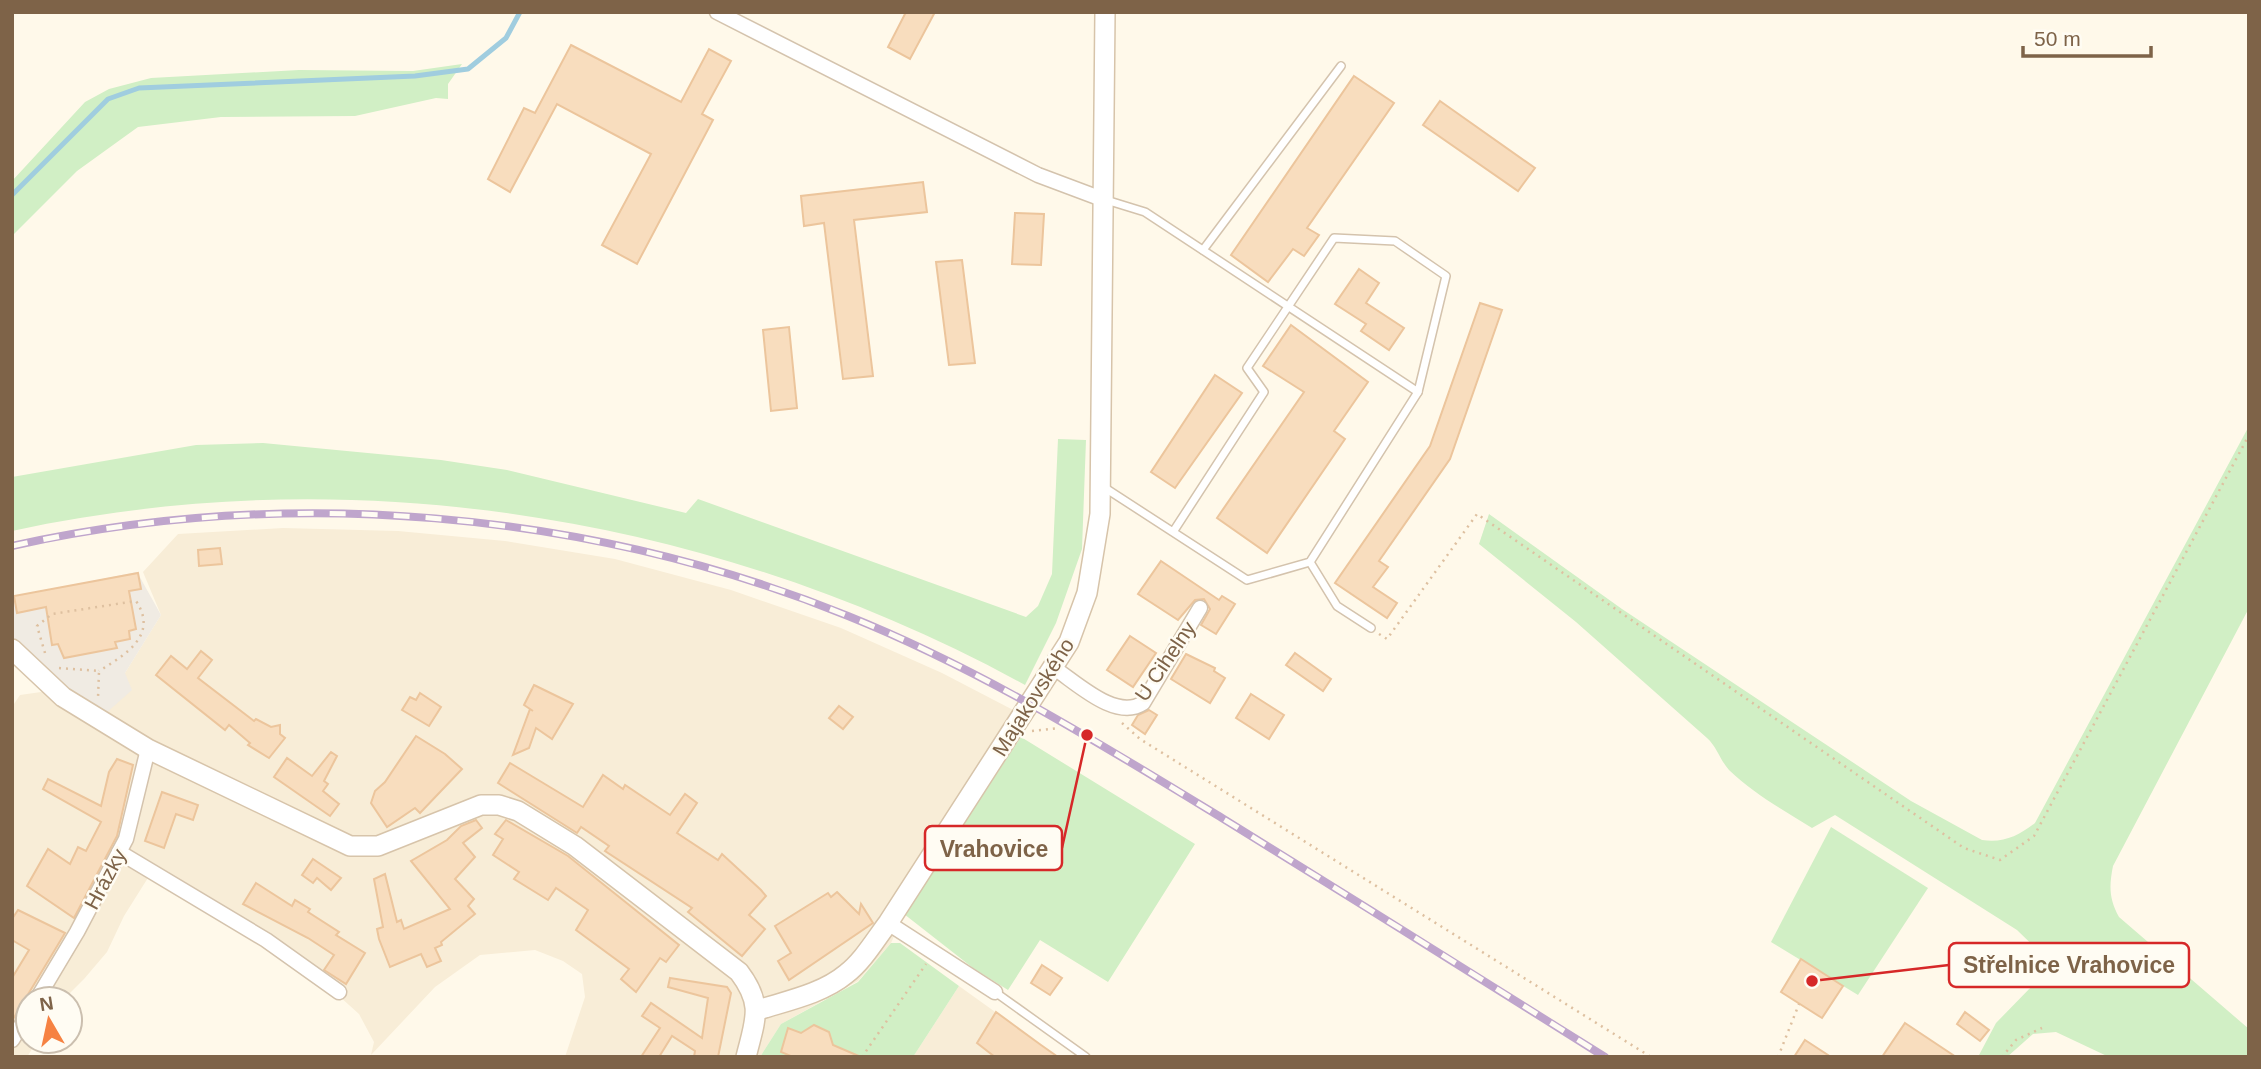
<svg xmlns="http://www.w3.org/2000/svg" width="2261" height="1069" viewBox="0 0 2261 1069" font-family="Arial,sans-serif">
<style>
.residential{fill:#f8edd7}
.industrial{fill:#f0ebe3}
.green{fill:#d1efc5}
.lines{fill:none;stroke-linecap:round;stroke-linejoin:round}
.stream{stroke:#a0cddf;stroke-width:5}
.building{fill:#f8ddbe;stroke:#ecc59c;stroke-width:2}
.lane-casing{stroke:#d4c3ad;stroke-width:10}
.street-casing{stroke:#d4c3ad;stroke-width:17}
.secondary-casing{stroke:#d7c4aa;stroke-width:22}
.path{stroke:#dec0a0;stroke-width:2.5;stroke-dasharray:2 5;stroke-linecap:butt}
.lane{stroke:#fff;stroke-width:7}
.street{stroke:#fff;stroke-width:14}
.secondary{stroke:#fff;stroke-width:19}
.rail-casing{stroke:#bfa5cc;stroke-width:8}
.rail{stroke:#fffcf3;stroke-width:5;stroke-dasharray:16;stroke-linecap:butt}
.labels{text-anchor:middle;dominant-baseline:central;stroke-width:5;stroke-linejoin:round;paint-order:stroke}
.street-label{font-size:21px;fill:#7e6348;stroke:#fffcf3}
.leader{fill:none;stroke:#d62828;stroke-width:2.5}
.callout-dot{fill:#d62828;stroke:#fffcf3;stroke-width:2.5}
.callout{fill:#fffcf3;stroke:#d62828;stroke-width:2.5}
.callout-label{font-size:23px;text-anchor:middle;font-weight:bold;fill:#7e6348}
</style>
<rect width="100%" height="100%" fill="#fff9ea"/>
<!-- residential -->
<g class="residential">
<polygon points="283,528 398,531 505,541 615,559 731,590 841,628 942,673 1017,712 1021,737 904,914 891,943 858,981 781,1024 760,1057 565,1057 585,997 582,974 563,961 535,950 480,955 435,987 371,1055 374,1042 359,1014 329,987 151,873 124,916 107,952 84,979 64,999 28,999 28,1041 37,1041 27,1057 12,1057 12,707 20,695 62,689 125,673 161,615 143,572 178,534"/>
<polygon points="959,986 1058,1057 913,1057"/>
</g>
<!-- industrial -->
<polygon class="industrial" points="137,572 161,615 125,673 132,690 105,714 62,689 12,636 12,597"/>
<!-- green -->
<g class="green">
<polygon points="462,64 448,84 448,99 436,98 355,116 221,117 138,127 77,171 12,236 12,181 85,102 109,89 151,78 299,70 413,71"/>
<path d="M 2249,426 L 2249,608 L 2113,866 C 2109,886 2109,899 2119,917 L 2249,1029 L 2249,1057 L 2109,1057 L 2056,1032 L 2033,1034 L 2007,1057 L 1978,1057 L 1996,1023 L 2036,982 L 2045,957 L 2017,930 L 1835,815 L 1812,828 C 1783,810 1754,794 1729,770 C 1720,760 1717,747 1707,738 L 1576,622 L 1479,544 L 1489,514 L 1622,609 L 1911,801 L 1982,840 C 2004,843 2018,836 2035,823 Z"/>
<path d="M 1058,439 L 1086,440 L 1082,549 L 1056,623 L 1025,685 C 719,517 355,456 12,531 L 12,477 L 196,445 L 263,443 L 441,460 L 507,470 L 686,513 L 698,499 L 1026,617 L 1038,606 L 1052,574 Z"/>
<polygon points="1021,737 1195,844 1108,982 1040,940 1008,990 973,968 904,914"/>
<polygon points="1831,827 1928,888 1858,995 1771,942"/>
<polygon points="891,943 900,943 959,986 913,1057 760,1057 781,1024 858,982"/>
</g>
<g class="lines">
<!-- stream -->
<polyline class="stream" points="12,195 108,99 139,88 415,76 468,69 506,38 520,12"/>
</g>
<!-- building -->
<g class="building">
<polygon points="906,12 935,12 910,59 888,47"/>
<polygon points="571,45 681,102 709,49 731,61 702,114 713,120 637,264 602,245 651,154 557,104 510,192 488,179 524,108 535,113"/>
<polygon points="1354,76 1394,103 1307,228 1319,235 1304,256 1293,249 1268,282 1231,255"/>
<polygon points="1440,101 1535,168 1518,191 1423,125"/>
<polygon points="923,182 927,212 854,220 873,376 843,379 824,223 804,226 801,196"/>
<polygon points="1015,213 1044,214 1041,265 1012,264"/>
<polygon points="962,260 975,363 949,365 936,262"/>
<polygon points="1359,269 1379,283 1366,303 1404,328 1389,350 1361,331 1366,324 1335,304"/>
<polygon points="1480,303 1502,310 1450,459 1379,561 1388,567 1373,587 1397,603 1387,618 1335,583 1430,446"/>
<polygon points="1291,325 1368,382 1334,431 1345,439 1267,553 1217,518 1304,392 1263,366"/>
<polygon points="789,327 797,408 771,411 763,330"/>
<polygon points="1215,375 1242,393 1175,488 1151,472"/>
<polygon points="220,548 222,564 199,566 198,550"/>
<polygon points="1161,561 1219,600 1222,596 1235,604 1216,634 1201,625 1210,609 1204,599 1195,600 1178,620 1138,594"/>
<polygon points="138,573 141,589 129,591 136,629 129,631 130,639 115,642 117,648 64,658 58,644 52,645 46,607 17,613 14,596"/>
<polygon points="1130,636 1156,653 1133,687 1107,670"/>
<polygon points="201,651 212,660 198,678 254,721 256,719 271,727 280,725 280,734 285,738 269,758 248,745 250,743 229,725 225,730 156,675 171,656 187,669"/>
<polygon points="1295,653 1331,679 1323,691 1286,665"/>
<polygon points="1186,654 1215,668 1214,671 1225,678 1210,703 1171,679"/>
<polygon points="534,685 573,704 552,739 536,728 529,748 513,755 530,709 533,711 524,705"/>
<polygon points="420,693 441,707 429,726 402,710 410,697 416,700"/>
<polygon points="1251,694 1284,715 1269,739 1236,718"/>
<polygon points="839,706 853,717 843,729 829,718"/>
<polygon points="1149,710 1157,715 1145,734 1132,725 1138,715"/>
<polygon points="416,736 445,754 462,769 420,813 415,808 387,827 371,803 375,791 385,782"/>
<polygon points="331,752 337,756 324,781 328,784 323,791 339,804 330,816 274,777 287,758 312,776"/>
<polygon points="117,759 133,765 117,836 74,918 27,886 48,849 70,864 78,847 86,851 101,822 43,789 48,779 101,806 109,772"/>
<polygon points="510,763 583,807 603,775 623,789 625,785 670,815 685,794 697,803 677,833 718,860 722,854 761,890 766,896 749,915 765,929 742,956 688,912 692,908 605,851 609,846 581,827 577,833 498,783"/>
<polygon points="162,792 198,805 193,820 176,814 164,848 145,841"/>
<polygon points="476,820 482,828 463,843 475,857 455,879 474,899 468,906 475,914 441,942 442,945 435,948 441,961 427,967 421,954 390,967 379,939 377,929 383,927 374,879 385,874 397,922 401,920 404,929 450,909 411,861 447,840 461,826"/>
<polygon points="506,820 568,856 679,945 666,962 660,958 636,992 621,979 629,969 576,930 588,910 556,888 548,900 514,879 519,872 493,855 503,839 495,834"/>
<polygon points="313,859 341,878 331,890 317,878 313,883 302,875"/>
<polygon points="256,883 292,906 295,900 310,909 308,912 339,932 336,935 365,953 346,984 324,970 334,955 308,938 243,904"/>
<polygon points="837,892 859,914 861,904 873,923 789,980 778,961 791,953 775,926 828,893 831,897"/>
<polygon points="18,910 65,933 12,1021 12,978 29,950 12,940 12,919"/>
<polygon points="1801,959 1843,986 1822,1018 1781,992"/>
<polygon points="1042,965 1062,978 1050,995 1031,983"/>
<polygon points="670,978 727,987 731,993 718,1057 694,1057 695,1051 672,1036 659,1057 641,1057 660,1028 642,1016 651,1003 702,1038 708,998 668,987"/>
<polygon points="996,1012 1041,1045 1058,1057 995,1057 977,1043"/>
<polygon points="1965,1012 1989,1030 1980,1041 1957,1024"/>
<polygon points="1905,1023 1956,1057 1882,1057"/>
<polygon points="814,1025 829,1032 833,1045 861,1057 793,1057 781,1052 788,1028 801,1033"/>
<polygon points="1805,1040 1831,1057 1794,1057"/>
</g>
<g class="lines">
<!-- lane casing -->
<g class="lane-casing">
<g id="lane">
<polyline points="1106,200 1145,212 1418,392"/>
<polyline points="1203,250 1341,66"/>
<polyline points="1102,486 1247,580 1310,562 1418,392 1446,276 1395,241 1334,238 1247,368 1264,392 1173,532"/>
<polyline points="1310,562 1337,606 1371,628"/>
<polyline points="995,992 1086,1057"/>
</g>
</g>
<!-- street casing -->
<g class="street-casing">
<g id="street">
<polyline points="717,12 1038,175 1102,199"/>
<path d="M 1054,668 C 1077,683 1116,721 1143,703 L 1200,608"/>
<polyline points="119,852 266,940 339,992"/>
<polyline points="888,923 995,992"/>
<polyline points="37,999 77,932 126,839 148,749"/>
<polyline points="12,1040 28,1014"/>
</g>
</g>
<!-- secondary casing -->
<g class="secondary-casing">
<g id="secondary">
<path d="M 12,649 L 63,697 L 148,749 L 350,846 L 378,846 L 481,805 L 499,805 L 518,811 L 575,846 L 739,972 C 764,1005 755,1020 746,1057"/>
<path d="M 758,1010 C 786,1001 822,994 846,974 C 863,961 875,940 888,923 L 1069,642 L 1087,593 L 1100,514 L 1105,12"/>
</g>
</g>
<!-- path -->
<g class="path">
<polyline points="1379,634 1387,639 1477,514 1964,848 2000,860 2034,836 2249,435"/>
<path d="M 45,653 L 37,626 L 52,614 L 136,601 C 159,635 125,655 99,671"/>
<polyline points="59,668 99,671 98,698"/>
<polyline points="1122,723 1140,739 1651,1057"/>
<polyline points="1032,731 1059,728"/>
<polyline points="862,1057 926,964"/>
<polyline points="1778,1057 1799,1004"/>
<polyline points="2002,1057 2016,1040 2042,1028"/>
</g>
<!-- lane -->
<use href="#lane" class="lane"/>
<!-- street -->
<use href="#street" class="street"/>
<!-- secondary -->
<use href="#secondary" class="secondary"/>
<!-- rail casing -->
<g class="rail-casing">
<path id="rail" d="M 12,546 C 287,485 587,510 848,616 C 980,669 1101,744 1222,818 C 1350,897 1478,977 1605,1057"/>
</g>
<!-- rail -->
<use href="#rail" class="rail"/>
</g>
<g class="labels">
<!-- street labels -->
<g class="street-label">
<text transform="translate(1165 661) rotate(-56)">U Cihelny</text>
<text transform="translate(1033 697) rotate(-58)">Majakovského</text>
<text transform="translate(105 879) rotate(-62)">Hrázky</text>
</g>
</g>
<!-- callouts -->
<path class="leader" d="M1087 735L1062 848M1812 981L1949 965"/>
<g class="callout-dot">
<circle cx="1087" cy="735" r="7"/>
<circle cx="1812" cy="981" r="7"/>
</g>
<g class="callout">
<rect x="925" y="826" width="137" height="44" rx="7"/>
<rect x="1949" y="943" width="240" height="44" rx="7"/>
</g>
<g class="callout-label">
<text x="994" y="857">Vrahovice</text>
<text x="2069" y="973">Střelnice Vrahovice</text>
</g>
<!-- border -->
<rect width="2261" height="1069" fill="none" stroke="#7e6348" stroke-width="28"/>
<!-- north arrow -->
<g transform="translate(49 1020) rotate(351)"><circle r="33" fill="#fffcf3" stroke="#cbbfaf" stroke-width="2"/>
<path d="M0-5L12 26L0 18L-12 26Z" fill="#f68242"/>
<text y="-10" font-size="19" font-weight="bold" text-anchor="middle" fill="#7e6348">N</text>
</g>
<!-- scale -->
<path d="M2023 46v10h128v-10" fill="none" stroke="#7e6348" stroke-width="3.5"/>
<text x="2034" y="46" font-size="21" fill="#7e6348" stroke="#fffcf3" stroke-width="5" paint-order="stroke">50 m</text>
</svg>
